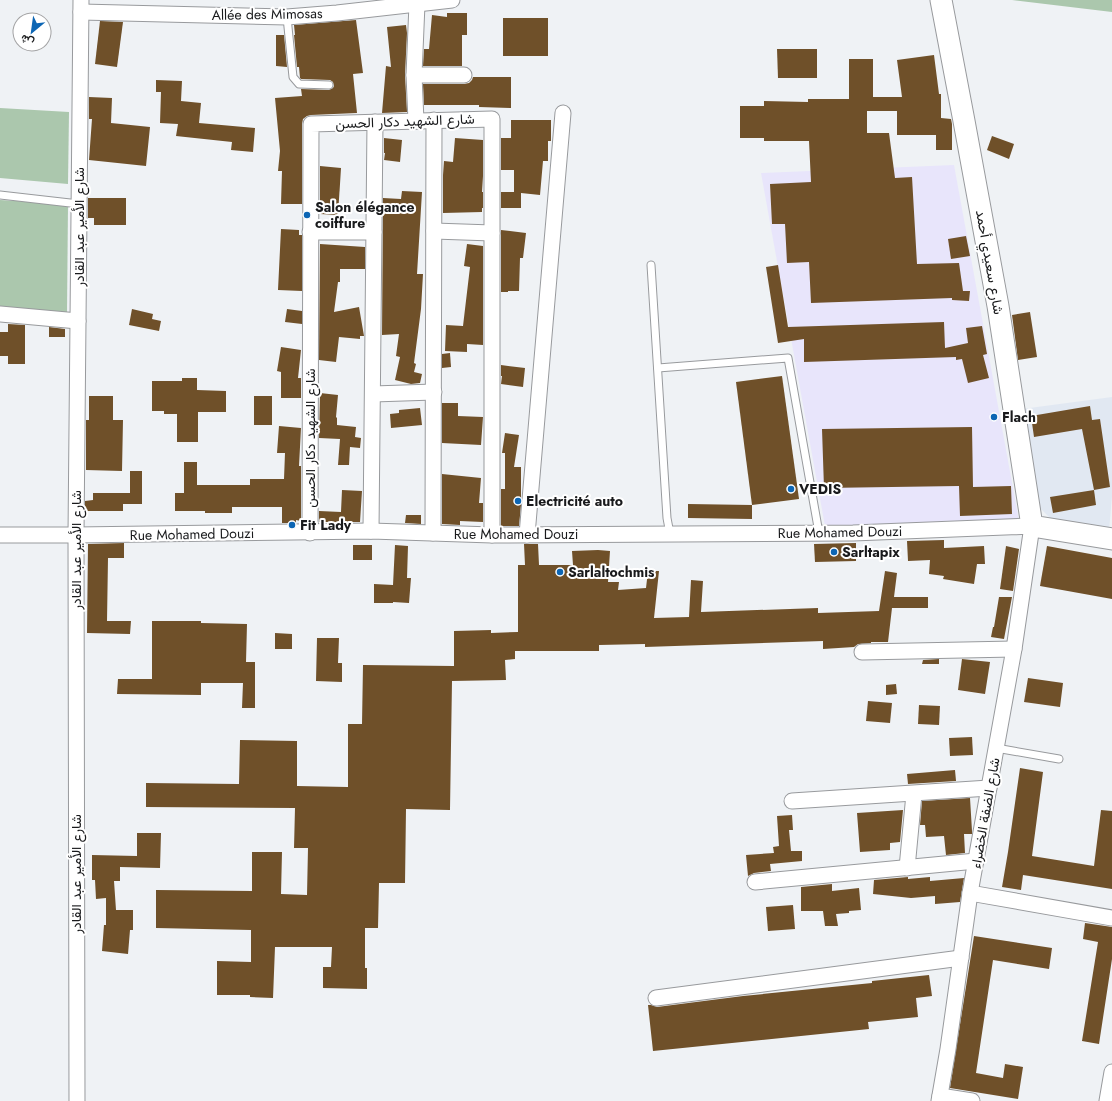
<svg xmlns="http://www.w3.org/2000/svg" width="1112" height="1101" viewBox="0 0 1112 1101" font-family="Jost,Vazirmatn,sans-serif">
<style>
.industrial{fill:#e8e5fb}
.built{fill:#e1e8f2}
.green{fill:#abc7ad}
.building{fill:#6f5029}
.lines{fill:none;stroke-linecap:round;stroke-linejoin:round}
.lane-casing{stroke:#989a9d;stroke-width:9}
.street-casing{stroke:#989a9d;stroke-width:17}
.secondary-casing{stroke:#989a9d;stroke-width:23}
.lane{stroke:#fff;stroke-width:7}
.street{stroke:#fff;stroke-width:15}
.secondary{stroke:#fff;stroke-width:21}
.poi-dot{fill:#0d66b4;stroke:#fff;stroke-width:1.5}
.labels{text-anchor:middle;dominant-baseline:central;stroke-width:4;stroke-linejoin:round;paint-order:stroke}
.street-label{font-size:14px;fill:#191a1c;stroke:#fff}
.poi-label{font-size:14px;font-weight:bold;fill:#191a1c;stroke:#fff;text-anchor:start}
</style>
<rect width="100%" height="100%" fill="#eff2f5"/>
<!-- industrial -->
<polygon class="industrial" points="954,165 1019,521 825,526 761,173"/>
<!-- built -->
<polygon class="built" points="1112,397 1112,496 1109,531 1054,522 1037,505 1022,409"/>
<!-- green -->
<g class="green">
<polygon points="1012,0 1112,0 1112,12"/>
<polygon points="0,108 69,112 68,184 0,178"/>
<polygon points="0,200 68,204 67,314 0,308"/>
</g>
<!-- building -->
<g class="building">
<polygon points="447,13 467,13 467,35 462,35 462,66 423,66 424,49 429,49 432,15 447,17"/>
<rect x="503" y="18" width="45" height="38"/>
<polygon points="356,20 363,73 353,74 357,113 311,115 307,116 303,119 302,124 302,204 281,204 282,171 278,171 280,151 275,98 302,96 301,89 329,90 333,88 334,86 333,82 330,80 301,79 300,78 299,67 297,67 294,35 295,35 294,25"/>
<polygon points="100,21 123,22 117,67 95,64"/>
<polygon points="406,25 407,33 405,75 407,112 382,113 386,66 391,67 387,27"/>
<polygon points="276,35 284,35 287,67 276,66"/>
<polygon points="777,49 817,49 817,78 778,78"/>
<polygon points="934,55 939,94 941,94 941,118 951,119 952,124 952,150 936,150 936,135 897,135 897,111 867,111 867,133 889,133 895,178 912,177 917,264 959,263 963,291 970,291 969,301 952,300 952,298 811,303 809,262 787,263 785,224 772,224 770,184 811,182 809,141 764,141 764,138 740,138 740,106 764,106 764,101 808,102 808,99 849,99 849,59 873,59 873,97 902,97 897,60"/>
<polygon points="473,77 511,77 511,108 479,107 479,105 424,105 423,84 464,84 469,83 472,80"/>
<polygon points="156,80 182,81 181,101 201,103 199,123 255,128 253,152 231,150 232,142 176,136 178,124 160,123 161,92 156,92"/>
<polygon points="89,97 112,98 111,123 150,127 146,166 89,160 92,119 89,119"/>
<polygon points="511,120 551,120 551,141 548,141 548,161 543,161 540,195 521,193 521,208 501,208 501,192 514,192 514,170 501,170 501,138 511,138"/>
<polygon points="992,136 1014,144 1009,159 987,150"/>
<polygon points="384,138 402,140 400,162 384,160 385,153 384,153"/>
<polygon points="455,138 483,140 483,176 482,192 483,192 483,208 482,208 482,212 443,213 443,175 444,161 453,162"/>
<polygon points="320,166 341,168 338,215 320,214"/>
<polygon points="402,191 422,192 417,274 423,274 421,309 414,363 416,364 414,372 422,374 420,383 411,384 395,380 400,357 396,356 399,334 382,335 383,198 401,199"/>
<polygon points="88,198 126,198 126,225 94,225 94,218 88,218"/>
<polygon points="281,229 299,230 299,235 302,235 302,291 278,290"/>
<polygon points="501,230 526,233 523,258 520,258 519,291 508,291 508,292 501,292"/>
<polygon points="966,236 970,256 951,259 948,239"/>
<polygon points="320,244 365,247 365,269 340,269 340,282 338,282 334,312 359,307 364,336 360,336 360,339 339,337 336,362 319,360"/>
<polygon points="467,244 483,246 483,345 467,344 467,352 445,351 446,325 463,326 470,267 464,266"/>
<polygon points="778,265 788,327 944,322 945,348 968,343 966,328 982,326 987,354 983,355 989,378 968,383 962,359 956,360 956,357 804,362 804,339 778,343 766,267"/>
<polygon points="132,309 153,314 152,319 161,321 159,331 129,325"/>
<polygon points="287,309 302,311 302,324 285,322"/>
<polygon points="1030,312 1037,357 1018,360 1012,315"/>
<polygon points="8,324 25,325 25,364 8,364 8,356 0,356 0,332 8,332"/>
<polygon points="49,327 65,329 65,337 49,337"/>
<polygon points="281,347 301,350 298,378 301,378 301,398 281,398 281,372 277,371"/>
<polygon points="450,353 451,367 442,368 442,354"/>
<polygon points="501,365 525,368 523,387 501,384 502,376 501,376"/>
<polygon points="782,376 799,499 752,505 736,382"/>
<polygon points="182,378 197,378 197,390 226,391 226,412 198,412 198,442 177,442 177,414 164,414 164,411 152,411 152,381 182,381"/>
<polygon points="320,393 338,395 336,417 337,418 337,425 356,427 355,437 361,438 360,448 350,447 349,465 338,465 340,439 319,438"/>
<polygon points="89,396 113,396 113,420 123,420 122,471 86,470 86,420 89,420"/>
<rect x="254" y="396" width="18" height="29"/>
<polygon points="442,403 458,403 458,416 483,417 481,445 442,443"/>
<polygon points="1090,406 1092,420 1100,419 1110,487 1094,490 1082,429 1034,437 1031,416"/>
<polygon points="420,408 422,425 391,428 390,414 399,413 399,410"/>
<polygon points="279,426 301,428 299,466 301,466 301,521 296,520 296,523 282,523 282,507 232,507 232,513 205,513 205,511 175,511 175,493 184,493 184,462 197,462 197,485 250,485 250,479 284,479 285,453 277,453"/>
<polygon points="972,427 973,487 1011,486 1012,514 960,516 959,486 824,488 822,429"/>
<polygon points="505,433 519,435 514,467 521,467 521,505 519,526 501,526 501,489 505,489 505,453 502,453"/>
<polygon points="130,471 142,471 142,504 123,504 123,511 85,511 85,501 93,500 93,493 130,493"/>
<polygon points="442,474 481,478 479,503 483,503 483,522 460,521 460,525 442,524"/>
<polygon points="342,490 362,491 360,522 319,522 319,511 341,512"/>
<polygon points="1094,490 1096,505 1053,513 1050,497"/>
<polygon points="688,504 752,505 752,519 688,518"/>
<polygon points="406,515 421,515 421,524 405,523"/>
<polygon points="944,540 944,548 984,546 985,564 977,564 974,584 943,579 944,576 929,574 930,560 908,561 907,541"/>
<polygon points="124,543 124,558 108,558 107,621 131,621 130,634 87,633 88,544"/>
<polygon points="856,543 856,561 815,562 814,544"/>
<polygon points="524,544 538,544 539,565 573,565 572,551 598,550 610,551 608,582 619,582 618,590 646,588 648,571 659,571 654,618 689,617 691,580 703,581 701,612 818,608 818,613 879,611 885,571 897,573 894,597 928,597 928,608 892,608 888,642 871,642 871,643 858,644 854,647 823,649 823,641 645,647 645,644 599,645 599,651 515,651 515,659 505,660 506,680 452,681 450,810 406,809 405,883 379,883 378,928 365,928 365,968 367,968 367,989 323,988 323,967 331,967 332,947 275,947 273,998 250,997 250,995 217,995 217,961 251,962 251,930 156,928 156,890 252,891 252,852 282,852 281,894 307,895 308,848 294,848 295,808 146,807 146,783 239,784 240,740 297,741 297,786 348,787 348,724 362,724 363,665 454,666 454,631 491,630 491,633 518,632 518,565 525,565"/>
<rect x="353" y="545" width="19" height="15"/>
<polygon points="395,545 408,546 407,578 411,578 409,603 393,602 393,603 374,603 374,584 393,585"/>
<polygon points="1006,546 1019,549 1013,591 1000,589"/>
<polygon points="1047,546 1112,558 1112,599 1040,586"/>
<polygon points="999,597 1012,597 1004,639 991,637 993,627 994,627"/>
<polygon points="152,621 201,621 201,623 247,624 246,662 255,662 255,708 242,708 243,683 201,683 201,695 117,694 118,679 152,679"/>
<polygon points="275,633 292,634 292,649 275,649"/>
<polygon points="317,638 339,638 338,663 342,663 342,682 316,681"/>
<polygon points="939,659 939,664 922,664 923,660"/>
<polygon points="962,659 990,662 985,694 958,690"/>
<polygon points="1028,678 1063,683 1060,707 1024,702"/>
<polygon points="896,684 897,694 886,695 886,685"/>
<polygon points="868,701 892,703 890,723 866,721"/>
<polygon points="919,705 940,706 939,725 918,724"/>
<polygon points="972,737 973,755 950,756 949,738"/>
<polygon points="1020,768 1043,772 1032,856 1094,866 1101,810 1112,811 1112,889 1023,875 1021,890 1002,887 1008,852"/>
<polygon points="955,770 956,781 908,784 907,774"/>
<polygon points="970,798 972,831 972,834 964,834 965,853 946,855 944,836 926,837 925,825 920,825 922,801"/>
<polygon points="903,810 900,842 890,843 890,850 860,852 857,813"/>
<polygon points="792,815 793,830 789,830 791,851 802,851 802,861 770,864 771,871 754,873 748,876 746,855 774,853 773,847 779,846 777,816"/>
<polygon points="137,833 161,833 160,868 120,867 120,881 114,881 116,910 133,910 133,930 130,930 128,954 102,951 104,925 106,925 106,898 96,899 95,880 92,880 92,855 137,856"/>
<polygon points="908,877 908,879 930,877 930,881 964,878 960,902 935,904 935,896 911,898 873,894 874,880"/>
<polygon points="832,884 832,891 859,888 861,910 849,911 849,913 836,914 838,926 825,926 823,911 801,911 801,887"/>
<polygon points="793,905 795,929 768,931 766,907"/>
<polygon points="1085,923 1112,927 1112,959 1099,1044 1082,1041 1098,942 1083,939"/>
<polygon points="974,936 1052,948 1049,969 993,960 976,1073 1003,1078 1005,1064 1023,1067 1018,1099 950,1088"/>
<polygon points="929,975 932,996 916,998 918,1017 868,1022 869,1029 653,1051 648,1005 651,1005 657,1007 743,996 872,983 872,981"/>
</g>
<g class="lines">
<!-- lane casing -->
<g class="lane-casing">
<g id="lane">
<polyline points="287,17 293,77 299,84 329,85"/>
<polyline points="0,195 79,204"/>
<polyline points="651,265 667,518 670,534"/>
<polyline points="658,368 788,358 819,533"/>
<polyline points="996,748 1059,759"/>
</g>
</g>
<!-- street casing -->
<g class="street-casing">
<g id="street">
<polyline points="81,12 287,17 337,13 452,0"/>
<polyline points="414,75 464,75"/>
<polyline points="416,121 414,75 417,4"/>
<polyline points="434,231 492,233"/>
<polyline points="310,232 374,232"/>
<polyline points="0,314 78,321"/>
<polyline points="373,394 434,392"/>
<polyline points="371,531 375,122"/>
<polyline points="310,533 311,124 492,119 492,535"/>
<polyline points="433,533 434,120"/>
<polyline points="0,535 76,535 371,531 492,535 853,533 1032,526 1014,649 970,893 948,1049 939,1101"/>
<polyline points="527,535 563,113"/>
<polyline points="862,652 1014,649"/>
<polyline points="792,801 989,788"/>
<polyline points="907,868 914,794"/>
<polyline points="755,882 976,861"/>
<polyline points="970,893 1112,918"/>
<polyline points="656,998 961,958"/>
<polyline points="940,1096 972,1101"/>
<polyline points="77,1101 76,535 81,0"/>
<polyline points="1107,1101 1112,1072"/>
</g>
</g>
<!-- secondary casing -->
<g class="secondary-casing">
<polyline id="secondary" points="941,0 964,121 998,306 1032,526 1112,539"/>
</g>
<!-- lane -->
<use href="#lane" class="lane"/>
<!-- street -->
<use href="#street" class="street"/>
<!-- secondary -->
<use href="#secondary" class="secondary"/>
</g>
<!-- markers -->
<g class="poi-dot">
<circle cx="307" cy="215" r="4"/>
<circle cx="994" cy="417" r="4"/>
<circle cx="791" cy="489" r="4"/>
<circle cx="518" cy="501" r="4"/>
<circle cx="292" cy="525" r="4"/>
<circle cx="834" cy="552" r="4"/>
<circle cx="560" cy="572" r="4"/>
</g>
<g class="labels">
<!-- street labels -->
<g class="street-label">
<text transform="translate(267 14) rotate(-1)">Allée des Mimosas</text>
<text transform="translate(405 121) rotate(-2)">شارع الشهيد دكار الحسن</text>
<text transform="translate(79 227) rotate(-90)">شارع الأمير عبد القادر</text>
<text transform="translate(990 262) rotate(80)">شارع سعيدي أحمد</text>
<text transform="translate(310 438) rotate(-90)">شارع الشهيد دكار الحسن</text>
<text transform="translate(840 532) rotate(-1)">Rue Mohamed Douzi</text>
<text transform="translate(192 534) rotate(-1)">Rue Mohamed Douzi</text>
<text x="516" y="534">Rue Mohamed Douzi</text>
<text transform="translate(76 550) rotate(-90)">شارع الأمير عبد القادر</text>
<text transform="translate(985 813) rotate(-80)">شارع الضفة الخضراء</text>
<text transform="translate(76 874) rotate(-90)">شارع الأمير عبد القادر</text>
</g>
<!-- poi labels -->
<g class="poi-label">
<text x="315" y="207">Salon élégance<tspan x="315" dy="16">coiffure</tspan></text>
<text x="1002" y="417">Flach</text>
<text x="799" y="489">VEDIS</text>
<text x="526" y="501">Electricité auto</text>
<text x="300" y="525">Fit Lady</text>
<text x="842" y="552">Sarltapix</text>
<text x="568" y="572">Sarlaltochmis</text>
</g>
</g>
<!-- north arrow -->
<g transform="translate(32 32) rotate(209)"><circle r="19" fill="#ffffff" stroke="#a3a3a4"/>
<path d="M0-3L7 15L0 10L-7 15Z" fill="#0d66b4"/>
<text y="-6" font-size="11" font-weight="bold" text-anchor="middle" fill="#191a1c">ش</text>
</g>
</svg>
